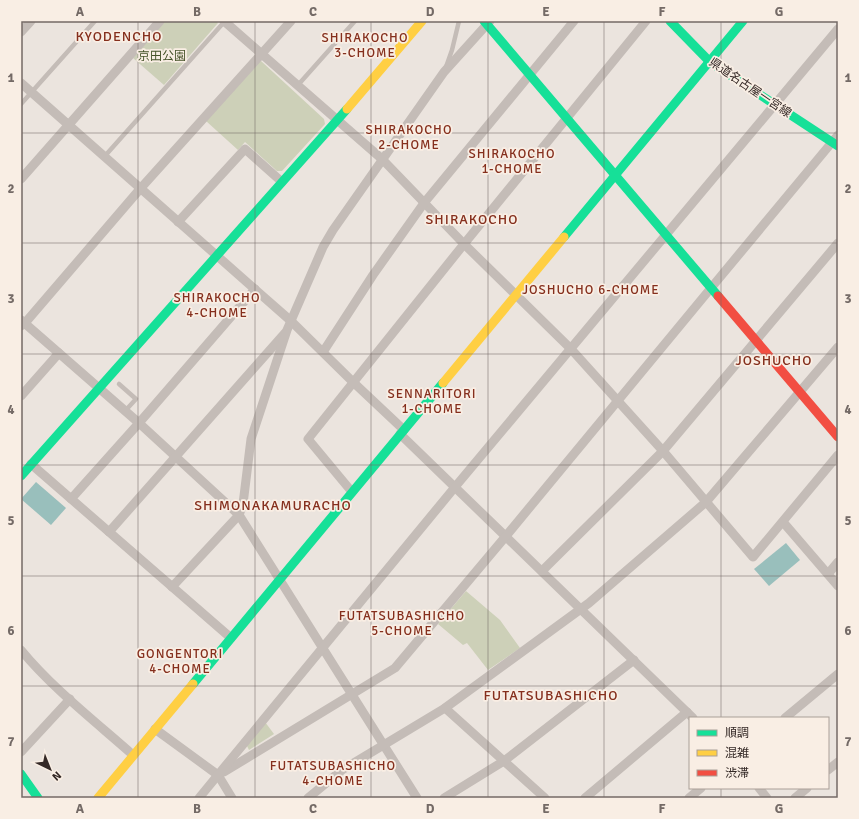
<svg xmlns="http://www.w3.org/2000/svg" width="859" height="819" viewBox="0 0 859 819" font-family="Signika,'Noto Sans JP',sans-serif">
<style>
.green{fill:#cdd0b8}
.water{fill:#99bfbc}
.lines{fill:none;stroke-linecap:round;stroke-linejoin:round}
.lane{stroke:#c4bcb7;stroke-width:4.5}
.street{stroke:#c4bcb7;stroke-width:9}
.fast{stroke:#16e098;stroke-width:9}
.slow{stroke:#ffcf43;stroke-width:9}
.jam{stroke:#f24e42;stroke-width:9}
.grid{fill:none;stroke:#746a66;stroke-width:1;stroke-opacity:0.55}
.labels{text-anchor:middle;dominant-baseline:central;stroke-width:3.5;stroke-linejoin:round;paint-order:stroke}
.park-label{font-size:12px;fill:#465329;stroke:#f9eee4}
.street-label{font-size:12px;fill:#342926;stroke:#f9eee4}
.neighbourhood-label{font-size:13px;letter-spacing:1px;fill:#852f1d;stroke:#f9eee4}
.quarter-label{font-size:14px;letter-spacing:1px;fill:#852f1d;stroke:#f9eee4}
.neatline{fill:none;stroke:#746a66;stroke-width:1.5}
.grid-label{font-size:13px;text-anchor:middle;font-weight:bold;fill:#746a66}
</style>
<rect width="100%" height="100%" fill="#ebe4de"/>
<!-- green -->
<g class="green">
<polygon points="165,21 216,21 218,23 164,85 133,58"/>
<polygon points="261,61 324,119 325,124 282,171 277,171 245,142 238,150 206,121 258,63"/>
<polygon points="466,591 500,620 520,648 488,670 467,643 463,645 438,624"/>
<polygon points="265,722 274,734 249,750 246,744"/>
</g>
<!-- water -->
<g class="water">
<polygon points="36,482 66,508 51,525 21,499"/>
<polygon points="786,543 800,560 769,586 754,569"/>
</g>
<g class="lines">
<!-- lane -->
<g class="lane">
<polyline points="446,67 452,50 459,21"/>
<polyline points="298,85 355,21"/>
<polyline points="21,104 95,21"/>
<polyline points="104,157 225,21"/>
<polyline points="119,384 136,399 125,411"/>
</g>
<!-- street -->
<g class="street">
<polyline points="224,21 382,159 464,244 571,349 663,451 753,557 838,455"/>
<polyline points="21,32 31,21"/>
<polyline points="21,83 291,321 353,382 404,430"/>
<polyline points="21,179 160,21"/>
<polyline points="178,222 245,149 282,182"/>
<polyline points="21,320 139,423 239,515 417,798"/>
<polyline points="21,326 25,323 140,189 291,21"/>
<polyline points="323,352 373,275 424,203 574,21"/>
<polyline points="21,396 59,353"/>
<polyline points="400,434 693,718"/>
<polyline points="31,464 231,638"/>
<polyline points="352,492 308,439 464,244 646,21"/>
<polyline points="71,499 139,423 255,289"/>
<polyline points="783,522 838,586"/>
<polyline points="109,532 285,333"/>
<polyline points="542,571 663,451 838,243"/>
<polyline points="828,574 838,562"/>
<polyline points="172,587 239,515 243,504 251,439 287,330 323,247 333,230 444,72 490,21"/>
<path d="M 21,650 C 52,688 97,723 133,755"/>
<polyline points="445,708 545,798"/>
<polyline points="785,718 838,674"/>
<polyline points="155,729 218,775 232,798"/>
<polyline points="21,752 70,699"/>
<polyline points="828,770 838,762"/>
<polyline points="224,772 395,668 506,536 711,288 838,135"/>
<polyline points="759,788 767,798"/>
<polyline points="199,798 455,487 838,29"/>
<polyline points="308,798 342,770 445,708 589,603 706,502 838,347"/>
<polyline points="444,798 504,761 634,660"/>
<polyline points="585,798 687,712"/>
<polyline points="689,798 701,788"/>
<polyline points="795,798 807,788"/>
</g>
<!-- fast -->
<g class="fast">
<polyline points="484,21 718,296"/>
<polyline points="670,21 710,62 838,146"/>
<polyline points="564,237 743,21"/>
<polyline points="21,476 347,109"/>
<polyline points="193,684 443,383"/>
<polyline points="21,774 38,798"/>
</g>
<!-- slow -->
<g class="slow">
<polyline points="347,109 422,21"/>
<polyline points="443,383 564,237"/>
<polyline points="98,798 193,684"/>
</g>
<!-- jam -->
<polyline class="jam" points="718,296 838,437"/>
</g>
<!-- grid -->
<path class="grid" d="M 138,21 L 138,798M 255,21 L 255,798M 371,21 L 371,798M 488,21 L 488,798M 604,21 L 604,798M 721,21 L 721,718M 21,133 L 838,133M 21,243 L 838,243M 21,354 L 838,354M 21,465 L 838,465M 21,576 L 838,576M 21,686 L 838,686M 721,788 L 721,798"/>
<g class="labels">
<!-- park labels -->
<g class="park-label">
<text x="162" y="56">京田公園</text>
</g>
<!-- street labels -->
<g class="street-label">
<text transform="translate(750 88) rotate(34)">県道名古屋一宮線</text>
</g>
<!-- neighbourhood labels -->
<g class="neighbourhood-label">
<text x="365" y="38">SHIRAKOCHO<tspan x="365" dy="15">3-CHOME</tspan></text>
<text x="409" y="130">SHIRAKOCHO<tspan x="409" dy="15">2-CHOME</tspan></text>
<text x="512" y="154">SHIRAKOCHO<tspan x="512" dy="15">1-CHOME</tspan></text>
<text x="591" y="290">JOSHUCHO 6-CHOME</text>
<text x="217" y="298">SHIRAKOCHO<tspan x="217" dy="15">4-CHOME</tspan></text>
<text x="432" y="394">SENNARITORI<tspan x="432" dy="15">1-CHOME</tspan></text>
<text x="402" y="616">FUTATSUBASHICHO<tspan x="402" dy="15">5-CHOME</tspan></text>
<text x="180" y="654">GONGENTORI<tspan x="180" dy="15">4-CHOME</tspan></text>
<text x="333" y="766">FUTATSUBASHICHO<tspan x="333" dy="15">4-CHOME</tspan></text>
</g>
<!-- quarter labels -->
<g class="quarter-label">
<text x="119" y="36">KYODENCHO</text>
<text x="472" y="219">SHIRAKOCHO</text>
<text x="774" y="360">JOSHUCHO</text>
<text x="273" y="505">SHIMONAKAMURACHO</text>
<text x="551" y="695">FUTATSUBASHICHO</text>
</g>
</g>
<!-- border -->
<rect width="859" height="819" fill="none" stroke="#f9eee4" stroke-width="44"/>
<!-- legend -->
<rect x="689" y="717" width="140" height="72" fill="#f9eee4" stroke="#aa9f98"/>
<rect x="697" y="730" width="20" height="6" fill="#16e098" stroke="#aa9f98"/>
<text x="725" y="737" font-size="12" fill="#342926">順調</text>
<rect x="697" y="750" width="20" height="6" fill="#ffcf43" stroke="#aa9f98"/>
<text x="725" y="757" font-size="12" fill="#342926">混雑</text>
<rect x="697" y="770" width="20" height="6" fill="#f24e42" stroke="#aa9f98"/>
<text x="725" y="777" font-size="12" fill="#342926">渋滞</text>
<!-- north arrow -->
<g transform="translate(50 769) rotate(137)" stroke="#f9eee4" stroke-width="3" paint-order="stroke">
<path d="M0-3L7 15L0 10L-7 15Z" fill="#342926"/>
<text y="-6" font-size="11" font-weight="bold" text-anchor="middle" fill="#342926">N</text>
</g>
<rect x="22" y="22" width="815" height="775" class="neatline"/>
<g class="grid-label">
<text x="80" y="16">A</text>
<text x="197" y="16">B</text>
<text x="313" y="16">C</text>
<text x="430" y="16">D</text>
<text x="546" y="16">E</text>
<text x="662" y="16">F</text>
<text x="779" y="16">G</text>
<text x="11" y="82">1</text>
<text x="848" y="82">1</text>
<text x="11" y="193">2</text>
<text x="848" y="193">2</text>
<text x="11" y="303">3</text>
<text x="848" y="303">3</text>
<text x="11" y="414">4</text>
<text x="848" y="414">4</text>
<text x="11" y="525">5</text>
<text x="848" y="525">5</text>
<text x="11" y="635">6</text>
<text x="848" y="635">6</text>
<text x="11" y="746">7</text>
<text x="848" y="746">7</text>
<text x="80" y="813">A</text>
<text x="197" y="813">B</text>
<text x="313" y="813">C</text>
<text x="430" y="813">D</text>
<text x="546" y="813">E</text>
<text x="662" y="813">F</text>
<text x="779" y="813">G</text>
</g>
</svg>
